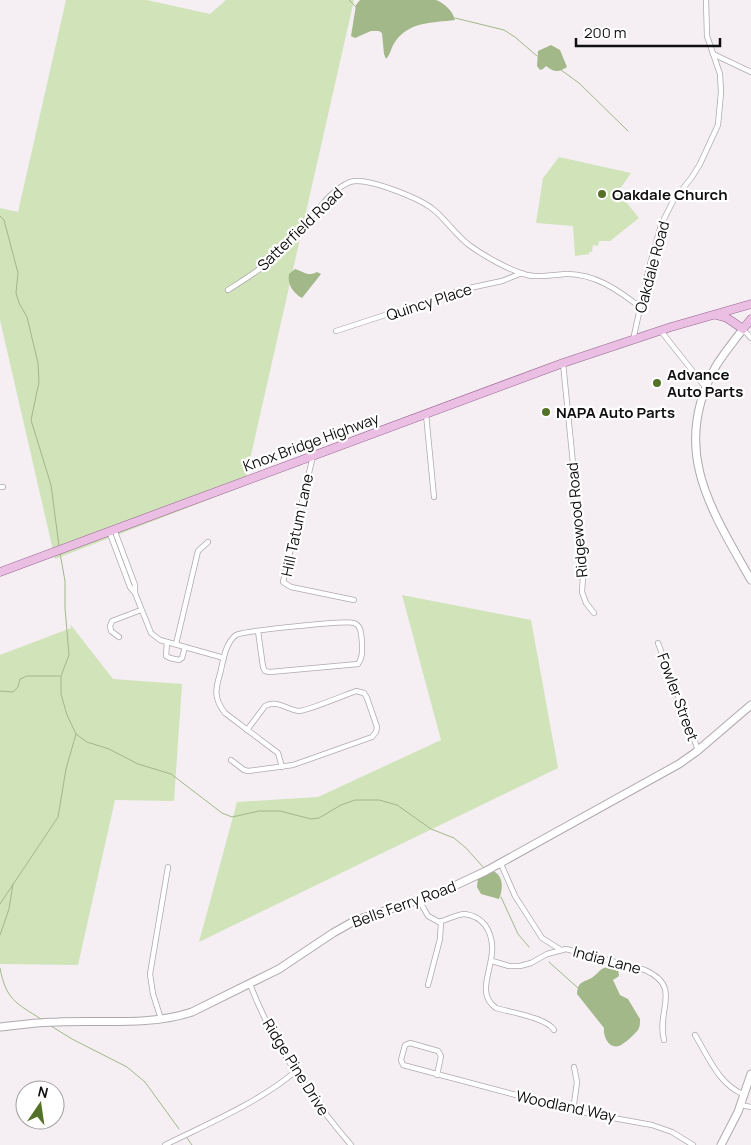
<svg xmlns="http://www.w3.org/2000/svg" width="751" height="1145" viewBox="0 0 751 1145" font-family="Manrope,sans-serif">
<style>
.green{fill:#d0e3b9}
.water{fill:#a2b888}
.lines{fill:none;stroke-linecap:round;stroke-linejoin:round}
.stream{stroke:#a2b888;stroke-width:1}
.minor-casing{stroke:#afa9ae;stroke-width:6}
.secondary-casing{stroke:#afa9ae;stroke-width:9}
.primary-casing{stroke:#96648d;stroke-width:9}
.minor{stroke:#fff;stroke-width:4.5}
.secondary{stroke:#fff;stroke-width:7}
.primary{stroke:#ebbee3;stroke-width:8}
.poi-dot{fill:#547227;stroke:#fff;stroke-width:2}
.labels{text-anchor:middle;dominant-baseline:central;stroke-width:4.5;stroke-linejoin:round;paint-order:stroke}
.poi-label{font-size:15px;font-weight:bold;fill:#110f10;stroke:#fff;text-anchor:start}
.street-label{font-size:15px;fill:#110f10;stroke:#fff}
</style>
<rect width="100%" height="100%" fill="#f5eff4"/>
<!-- green -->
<g class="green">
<polygon points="66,0 147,0 210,14 226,0 354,0 244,486 55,559 0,320 0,208 18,212"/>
<polygon points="559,157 631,173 618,192 639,218 610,241 599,241 598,246 593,245 592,252 589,252 589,254 575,256 573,226 536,223 543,178"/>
<polygon points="402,595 531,620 558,768 199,942 237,802 318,797 441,740"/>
<polygon points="70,624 113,679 182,684 174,801 115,800 78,965 0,964 0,655 71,628"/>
</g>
<!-- water -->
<g class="water">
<path d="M 360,0 L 436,0 C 444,3 453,11 455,20 C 433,23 409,21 395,42 C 391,47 391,54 386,59 L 384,54 L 382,33 L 379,31 L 371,31 L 355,38 L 351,36 L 356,5 Z"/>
<path d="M 551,45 L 560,50 L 567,67 C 558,73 554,72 546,66 L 543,69 L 540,70 L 537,66 L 538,51 Z"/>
<path d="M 295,269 C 305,272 307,277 317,272 L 321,274 L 302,298 C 293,293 287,284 289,274 Z"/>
<path d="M 493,871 C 504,876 503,889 499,899 L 481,894 L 477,887 L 478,877 Z"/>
<path d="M 614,966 L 618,969 L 619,976 L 613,980 L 620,995 L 628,999 L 640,1019 C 640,1023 640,1027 638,1030 C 634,1035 624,1044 619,1046 C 609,1049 603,1037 604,1028 L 577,994 C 578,980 584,983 593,977 C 603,969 599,968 614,966 Z"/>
</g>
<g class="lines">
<!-- stream -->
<g class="stream">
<polyline points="349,0 356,7"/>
<polyline points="455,18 504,30 515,37 537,56"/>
<polyline points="561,70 579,83 628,131"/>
<polyline points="0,216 4,220 18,273 16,293 19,303 27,317 38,363 39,382 31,420 51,485 59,546"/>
<polyline points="60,553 65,581 65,608 69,655 61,676 61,694 67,715 76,734 87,742 109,749 138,764 171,774 222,813 232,817 259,811 280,811 311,819 319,818 341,805 355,800 379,800 397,805 431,829 454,838 466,848 484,868"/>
<polyline points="0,691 13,692 18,687 20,679 27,676 60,676"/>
<polyline points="501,897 518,934 529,947"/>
<polyline points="0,904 58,817 66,769 76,734"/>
<polyline points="0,935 9,909 13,884"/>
<polyline points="549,962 578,988"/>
<path d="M 0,968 C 6,1000 16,1003 41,1019"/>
<polyline points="51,1026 72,1039 127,1067 145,1082 179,1129"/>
<polyline points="187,1138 192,1145"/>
</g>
<!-- minor casing -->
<g class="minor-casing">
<g id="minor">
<polyline points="713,54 751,72"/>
<path d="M 228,290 C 242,281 256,273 268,262 C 283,248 298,233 311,218 C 322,205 333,189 350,182 C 366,176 421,199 434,210 C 447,221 456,235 469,245 C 484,256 509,270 527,275 C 539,278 552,275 565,274 C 594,273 618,290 640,307"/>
<polyline points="743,329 751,338"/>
<polyline points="336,331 465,289 502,281 522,273"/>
<polyline points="661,331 706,388"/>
<polyline points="633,340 649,268 661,225 673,201 692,177 700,164 718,125 721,92 720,74 707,36 706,0"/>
<polyline points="563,363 577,504 581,530 579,561 583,576 582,592 586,603 594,613"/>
<polyline points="426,414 434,497"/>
<polyline points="313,456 283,582 291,587 354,600"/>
<polyline points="0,487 3,487"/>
<polyline points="114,529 135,585 135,593 151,633 160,640 224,658"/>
<polyline points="109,531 130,587 135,593"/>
<path d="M 258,631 L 263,667 L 265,671 L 270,672 L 358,664 C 363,657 362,651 362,643 C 361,635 362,626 354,623 C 348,620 242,631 236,635 C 225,643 223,662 220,674 C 215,690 214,699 225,713 L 278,753 L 282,767"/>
<polyline points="119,637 111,631 110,626 112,621 141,610"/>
<polyline points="167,642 166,656 170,658 179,660 182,658 185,647"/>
<polyline points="658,643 698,750"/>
<polyline points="176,644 198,551 208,542"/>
<path d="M 231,760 L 244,770 L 248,771 L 293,765 L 372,737 L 376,732 L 377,727 L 367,698 L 364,693 L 356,691 C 345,695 307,711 299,711 C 287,710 277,699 265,706 L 247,730"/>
<polyline points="501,864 515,896 542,938 561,950"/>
<path d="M 419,900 L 428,916 L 439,922 C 447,920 457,914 465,914 C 473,915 480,919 485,925 C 507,956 469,989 496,1008 C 509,1012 548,1018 554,1030"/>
<path d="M 492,961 L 509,966 L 520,966 L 531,963 L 547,954 L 566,949 L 645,970 C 683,987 656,1010 664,1040"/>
<path d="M 250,984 C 272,1043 310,1097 351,1145"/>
<polyline points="428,985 440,939 441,921"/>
<polyline points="161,1019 153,994 150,974 168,867"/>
<path d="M 695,1035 C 709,1058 719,1085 745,1095"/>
<polyline points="437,1075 441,1056 438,1051 410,1043 405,1045 401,1060 403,1065 580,1112 652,1125 672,1132 693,1145"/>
<polyline points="741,1105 751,1107"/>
<polyline points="573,1111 577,1082 574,1067"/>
<path d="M 165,1145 C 209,1123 258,1103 296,1071"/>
</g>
</g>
<!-- secondary casing -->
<g class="secondary-casing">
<g id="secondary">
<path d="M 743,329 C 734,341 724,353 716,366 C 670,448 710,508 751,580"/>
<path d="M 0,1027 C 19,1025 39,1022 58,1022 C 102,1020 150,1026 192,1012 L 279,969 L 333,933 L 356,920 L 437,894 L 486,871 L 679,764 L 696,752 L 751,705"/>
<polyline points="721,1145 738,1112 751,1074"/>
</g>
</g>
<!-- primary casing -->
<g class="primary-casing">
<g id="primary">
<polyline points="716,315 727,318 743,329 751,319"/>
<polyline points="0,572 563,363 671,327 751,304"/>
</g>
</g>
<!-- minor -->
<use href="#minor" class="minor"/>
<!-- secondary -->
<use href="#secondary" class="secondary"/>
<!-- primary -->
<use href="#primary" class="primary"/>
</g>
<!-- markers -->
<g class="poi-dot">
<circle cx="602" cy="194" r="5"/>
<circle cx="657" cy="383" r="5"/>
<circle cx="546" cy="412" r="5"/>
</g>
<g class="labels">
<!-- poi labels -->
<g class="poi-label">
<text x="612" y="194">Oakdale Church</text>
<text x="667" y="374">Advance<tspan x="667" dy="17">Auto Parts</tspan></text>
<text x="556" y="412">NAPA Auto Parts</text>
</g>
<!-- street labels -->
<g class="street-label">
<text transform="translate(300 229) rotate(-44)">Satterfield Road</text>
<text transform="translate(652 267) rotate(-75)">Oakdale Road</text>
<text transform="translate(429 302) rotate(-18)">Quincy Place</text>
<text transform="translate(311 442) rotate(-20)">Knox Bridge Highway</text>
<text transform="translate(577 520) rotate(-95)">Ridgewood Road</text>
<text transform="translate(297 525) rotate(-78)">Hill Tatum Lane</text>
<text transform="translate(678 697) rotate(70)">Fowler Street</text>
<text transform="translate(404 904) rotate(-20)">Bells Ferry Road</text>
<text transform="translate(607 960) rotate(15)">India Lane</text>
<text transform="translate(296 1067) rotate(58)">Ridge Pine Drive</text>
<text transform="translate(566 1106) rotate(12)">Woodland Way</text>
</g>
</g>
<!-- north arrow -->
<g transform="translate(40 1105) rotate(13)"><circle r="24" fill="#ffffff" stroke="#a09f9f"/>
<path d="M0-4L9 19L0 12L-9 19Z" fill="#547227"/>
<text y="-8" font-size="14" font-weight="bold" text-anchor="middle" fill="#110f10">N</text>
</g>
<!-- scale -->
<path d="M576 38v8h144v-8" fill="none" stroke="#110f10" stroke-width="2.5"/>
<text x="584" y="38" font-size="15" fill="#110f10" stroke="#ffffff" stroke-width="4" paint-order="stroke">200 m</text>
</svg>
